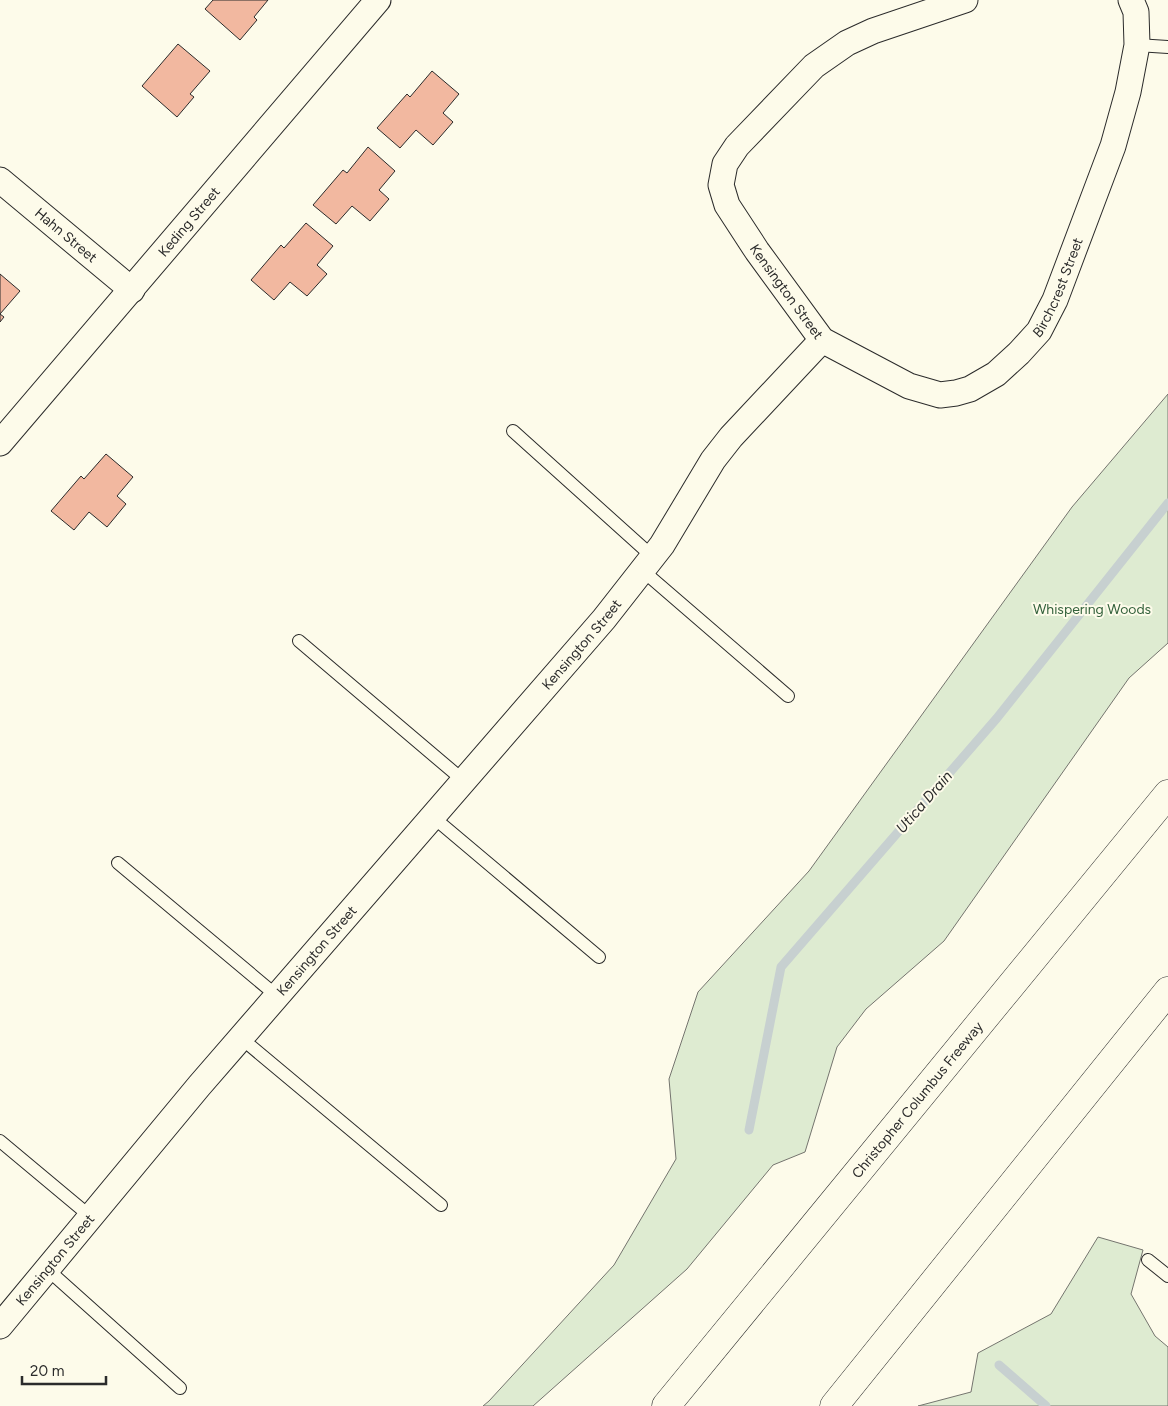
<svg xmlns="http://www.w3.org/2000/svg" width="1168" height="1406" viewBox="0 0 1168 1406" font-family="Figtree,sans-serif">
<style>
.green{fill:#deebd1;stroke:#74746e}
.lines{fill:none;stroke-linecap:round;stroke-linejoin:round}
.stream{stroke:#c7d0d0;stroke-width:9}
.building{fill:#f2b8a0;stroke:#2b2b2b}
.lane-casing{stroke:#2b2b2b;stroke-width:14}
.street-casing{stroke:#2b2b2b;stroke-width:27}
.highway-casing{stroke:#2b2b2b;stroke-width:29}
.lane{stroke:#fdfbea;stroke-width:12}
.street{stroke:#fdfbea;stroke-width:25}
.highway{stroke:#fdfbea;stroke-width:28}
.labels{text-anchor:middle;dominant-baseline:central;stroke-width:4;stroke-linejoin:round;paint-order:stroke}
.street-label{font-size:14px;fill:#2b2b2b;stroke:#fdfbea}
.park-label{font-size:14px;fill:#34623c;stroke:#fdfbea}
.water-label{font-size:15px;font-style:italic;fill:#2b2b2b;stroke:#fdfbea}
</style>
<rect width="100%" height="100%" fill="#fdfbea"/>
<!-- green -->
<g class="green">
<polygon points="1168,394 1168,643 1129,678 944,941 866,1009 837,1047 805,1152 773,1165 687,1269 533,1406 483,1406 489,1401 614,1265 676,1159 669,1079 698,992 809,871 1072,507"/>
<polygon points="1098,1237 1143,1250 1131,1294 1155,1336 1168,1347 1168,1406 918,1406 971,1392 978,1353 1051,1314"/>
</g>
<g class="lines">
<!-- stream -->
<g class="stream">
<polyline points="749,1130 781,967 997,718 1168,503"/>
<polyline points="999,1365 1046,1406"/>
</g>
</g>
<!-- building -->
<g class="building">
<polygon points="213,0 268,0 254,17 257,20 240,40 205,9"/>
<polygon points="178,44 210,71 190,94 194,97 177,117 142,86"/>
<polygon points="432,71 459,94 443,113 453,122 433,145 416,130 400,148 377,128 407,94 410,97"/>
<polygon points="368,147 395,171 379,190 389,199 370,221 352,206 336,224 313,205 343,170 347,173"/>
<polygon points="306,223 333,246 317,265 327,274 307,296 290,282 274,300 251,280 281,245 284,248"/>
<polygon points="0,274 20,291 0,314 4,317 0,322"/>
<polygon points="106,454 133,477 117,496 126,504 107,527 89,512 74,530 51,511 81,476 84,479"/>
</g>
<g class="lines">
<!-- lane casing -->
<g class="lane-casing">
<g id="lane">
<polyline points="1137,45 1168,47"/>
<polyline points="513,431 653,557"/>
<polyline points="642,570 788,696"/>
<polyline points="299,641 464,781"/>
<polyline points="433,817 599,957"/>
<polyline points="118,863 277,996"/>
<polyline points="241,1038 441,1205"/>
<polyline points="0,1141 91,1217"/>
<polyline points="1148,1260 1168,1276"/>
<polyline points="47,1269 180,1388"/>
</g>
</g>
<!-- street casing -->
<g class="street-casing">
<g id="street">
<path id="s1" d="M 965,0 L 873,31 L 847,43 L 814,66 L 737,146 L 725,164 L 721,185 L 727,205 L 757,251 L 822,340 L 909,386 L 940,395 L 956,393 L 970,389 L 996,374 L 1019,353 L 1039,331 L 1055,300 L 1113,146 L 1128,92 L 1137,45 L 1136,12 L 1131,0"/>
<path id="s2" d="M 0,180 L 132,290"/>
<path id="s3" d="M 0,443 L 378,0"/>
<path id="s4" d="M 0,1326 L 199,1086 L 604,619 L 662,545 L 713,460 L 731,437 L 822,340"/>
</g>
</g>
<!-- highway casing -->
<g class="highway-casing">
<g id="highway">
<path id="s5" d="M 666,1406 L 1168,794"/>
<polyline points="834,1406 1168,991"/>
</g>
</g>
<!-- lane -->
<use href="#lane" class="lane"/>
<!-- street -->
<use href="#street" class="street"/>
<!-- highway -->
<use href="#highway" class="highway"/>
</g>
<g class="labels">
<!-- street labels -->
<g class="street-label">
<text stroke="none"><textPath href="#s3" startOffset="291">Keding Street</textPath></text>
<text stroke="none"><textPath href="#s2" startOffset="86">Hahn Street</textPath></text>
<text stroke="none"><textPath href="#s1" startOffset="806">Birchcrest Street</textPath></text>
<text stroke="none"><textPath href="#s1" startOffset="446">Kensington Street</textPath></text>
<text stroke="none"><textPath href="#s4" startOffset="896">Kensington Street</textPath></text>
<text stroke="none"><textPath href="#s4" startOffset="491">Kensington Street</textPath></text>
<text stroke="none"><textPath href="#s5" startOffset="396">Christopher Columbus Freeway</textPath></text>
<text stroke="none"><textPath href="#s4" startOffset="86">Kensington Street</textPath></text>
</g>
<!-- park labels -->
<g class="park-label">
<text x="1092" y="609">Whispering Woods</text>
</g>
<!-- water labels -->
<g class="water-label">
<text transform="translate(924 802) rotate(-49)">Utica Drain</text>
</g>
</g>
<!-- scale -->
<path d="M22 1376v8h84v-8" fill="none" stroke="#2b2b2b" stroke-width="2.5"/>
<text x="30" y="1376" font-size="15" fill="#2b2b2b" stroke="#fdfbea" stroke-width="4" paint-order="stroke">20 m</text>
</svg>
